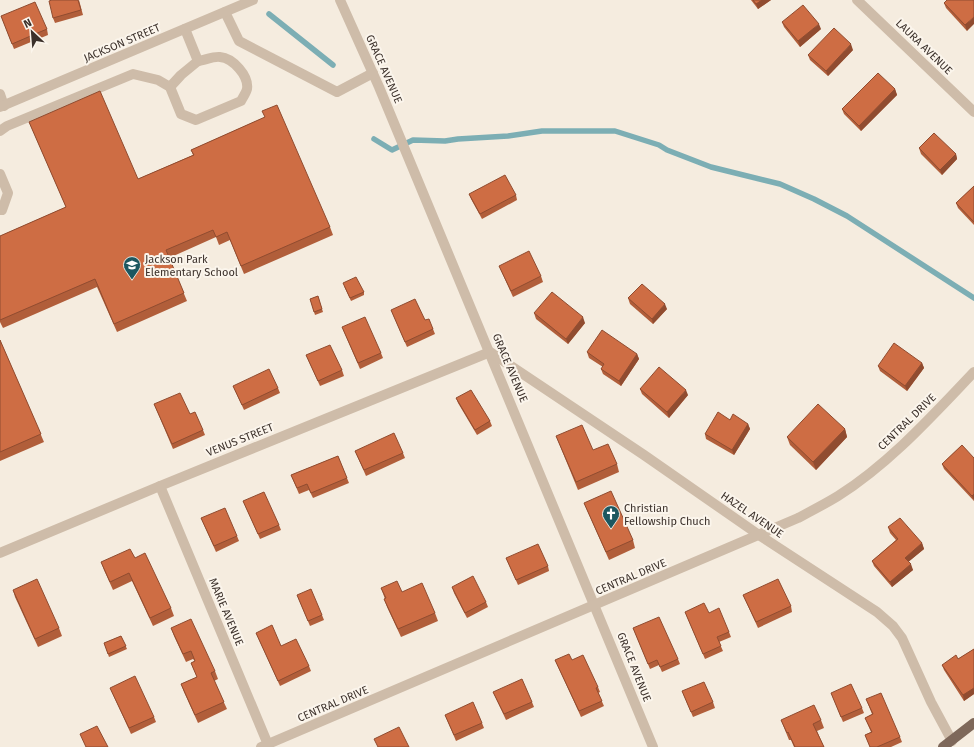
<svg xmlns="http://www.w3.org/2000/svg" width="974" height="747" viewBox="0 0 974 747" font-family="'Fira Sans',sans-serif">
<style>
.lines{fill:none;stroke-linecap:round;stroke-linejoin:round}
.stream{stroke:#7caeb4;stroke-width:5.5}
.minor{stroke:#cebca9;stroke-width:10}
.major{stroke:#7e685a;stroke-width:10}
.wall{fill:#b15e3a}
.shaded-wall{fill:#904c30}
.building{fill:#ce6d44;stroke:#904c30}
.labels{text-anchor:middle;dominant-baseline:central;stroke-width:4;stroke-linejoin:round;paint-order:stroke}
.street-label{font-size:11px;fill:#3b302a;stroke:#fbf5ec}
.poi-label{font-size:11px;fill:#3b302a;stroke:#fbf5ec;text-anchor:start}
</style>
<rect width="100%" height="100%" fill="#f5ecdf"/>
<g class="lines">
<!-- stream -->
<g class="stream">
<polyline points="269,14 333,65"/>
<polyline points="374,139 392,150 413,140 445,141 458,139 508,136 542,131 615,131 659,145 667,150 711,167 780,184 814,199 847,216 974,298"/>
</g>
<!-- minor -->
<g class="minor">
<polyline points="340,0 379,87 653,747"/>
<polyline points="857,0 974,112"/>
<polyline points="225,12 239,41 337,92 373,73"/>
<polyline points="170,87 181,75 198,61"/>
<polyline points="0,94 4,106"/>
<polyline points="0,107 253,0"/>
<path d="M 0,131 L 7,126 L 133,74 L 158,80 L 170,87 L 181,114 L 196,120 L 241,101 C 243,97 246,93 247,89 C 249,76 233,58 220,57 C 214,56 205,60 198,61 L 185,29"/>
<polyline points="0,174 8,193 2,210 0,210"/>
<polyline points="160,486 269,747"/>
<polyline points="0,553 160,486 490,352 644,455 759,535 877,612 893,626 902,638 931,702 952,741"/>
<path d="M 261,747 L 798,518 C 811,511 825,504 838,496 C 890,463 932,416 974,372"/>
</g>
<!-- major -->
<polyline class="major" points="943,747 974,723"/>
</g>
<!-- wall -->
<g class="wall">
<polygon points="79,0 83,15 55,23 53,18"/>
<polygon points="751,0 771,0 758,9"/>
<polygon points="974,0 967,31 946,8 944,3"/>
<polygon points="1,16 47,29 48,35 14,49"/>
<polygon points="782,22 821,29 800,47 784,27"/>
<polygon points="853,50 828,76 810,60 808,55"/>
<polygon points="895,89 897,95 861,131 844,114 842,109"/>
<polygon points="262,111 330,227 333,235 244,274 230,240 219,245 216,237 169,258 187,301 117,332 97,287 3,328 0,322 0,236 66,207 29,122 138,179 193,155 191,150 265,117"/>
<polygon points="919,148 956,154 957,159 942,175 921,154"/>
<polygon points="974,186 974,225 958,208 956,203"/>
<polygon points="469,194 516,195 517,200 482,219 471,199"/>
<polygon points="499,266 541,276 543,282 513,297"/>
<polygon points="344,286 364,292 364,295 351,301"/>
<polygon points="318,296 323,312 315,315 310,299"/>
<polygon points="628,298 667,309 653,324 630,304"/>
<polygon points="391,310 425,320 433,329 435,334 407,347"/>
<polygon points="534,313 585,323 568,344 536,319"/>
<polygon points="342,327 381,353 383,358 360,369"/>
<polygon points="0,340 44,442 0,461"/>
<polygon points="587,352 637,354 639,359 621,386 603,374 601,369 603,367 589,358"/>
<polygon points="306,355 342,370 344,376 320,386"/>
<polygon points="922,363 924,368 907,391 880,371 878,366"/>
<polygon points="233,386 278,388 280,393 244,410"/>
<polygon points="640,389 688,395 669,418 642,394"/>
<polygon points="456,398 490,421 492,426 477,435 458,403"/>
<polygon points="154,404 190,414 203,430 205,435 173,449"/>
<polygon points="730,420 748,424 750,429 734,455 706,439 705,434"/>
<polygon points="845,429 847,437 816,470 790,445 787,437"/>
<polygon points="556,436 617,464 619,472 578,490"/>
<polygon points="962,445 974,501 944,469 942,464"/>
<polygon points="355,451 403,453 405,458 366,476"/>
<polygon points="338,456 349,483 313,498 309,490 299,494 291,475"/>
<polygon points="243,501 279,525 281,530 260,539"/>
<polygon points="584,503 633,540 635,548 609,560"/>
<polygon points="201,518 237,536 239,541 216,552"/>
<polygon points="888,527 922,543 924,549 908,562 913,570 892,587 874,566 872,561 896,540 890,533"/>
<polygon points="135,558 171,608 174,616 153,626 132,581 113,590 104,570 101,562"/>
<polygon points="506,558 548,566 549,571 518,585"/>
<polygon points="452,587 486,602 488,607 467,618 454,593"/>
<polygon points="381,588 402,592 435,613 438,621 401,637 387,607 384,599 385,599"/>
<polygon points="13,590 59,628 62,636 38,647 15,597"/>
<polygon points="297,595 322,615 324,620 310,626"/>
<polygon points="743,595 791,606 792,612 758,628"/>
<polygon points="685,612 709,613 729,632 731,637 719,642 723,651 705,659"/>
<polygon points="171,628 215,671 218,679 214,681 227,709 198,723 184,692 181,684 197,677 191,663 195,661 193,659 186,662 174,636"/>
<polygon points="633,628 678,659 680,664 662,672 659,665 650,669"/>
<polygon points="256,633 281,646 309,666 311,671 280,686"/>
<polygon points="121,636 127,649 109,657 104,643"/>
<polygon points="974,649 974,694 964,701 944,670 942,665 958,659"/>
<polygon points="555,660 572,660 598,687 600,692 598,693 604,706 581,717"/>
<polygon points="110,688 154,717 156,722 131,734"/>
<polygon points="682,691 713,702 715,708 693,717"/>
<polygon points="493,692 532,702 534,707 506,720"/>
<polygon points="831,693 862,708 864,713 843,722"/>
<polygon points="866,699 900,737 902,742 891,747 870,747 865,735 871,732 865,718 872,714"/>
<polygon points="445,715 482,723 484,728 456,741"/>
<polygon points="781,720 821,720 824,728 817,731 824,747 794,747 791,740 789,740"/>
</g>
<!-- shaded-wall -->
<g class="shaded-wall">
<polygon points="762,0 771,0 758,9 756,4"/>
<polygon points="974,17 974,24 967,31 965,25"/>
<polygon points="819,24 821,29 800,47 798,41"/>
<polygon points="851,44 853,50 828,76 826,71"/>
<polygon points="895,89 897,95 861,131 859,126"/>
<polygon points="956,154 957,159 942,175 940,170"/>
<polygon points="665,304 667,309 653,324 652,319"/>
<polygon points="583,317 585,323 568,344 566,339"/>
<polygon points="637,354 639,359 621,386 619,381"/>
<polygon points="922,363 924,368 907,391 905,386"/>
<polygon points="686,390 688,395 669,418 667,412"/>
<polygon points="748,424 750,429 734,455 732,450"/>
<polygon points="845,429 847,437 816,470 813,462"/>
<polygon points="974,494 974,501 972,496"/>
<polygon points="922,543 924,549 907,563 905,558"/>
<polygon points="911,564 913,570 892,587 890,582"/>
<polygon points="974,688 974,694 964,701 963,695"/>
</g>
<!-- building -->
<g class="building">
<polygon points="52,0 78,0 81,10 53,18 49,1"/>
<polygon points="753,0 762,0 756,4"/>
<polygon points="947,0 974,0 974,17 965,25 944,3"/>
<polygon points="35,2 47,29 12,44 1,16"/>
<polygon points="803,5 819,24 798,41 782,22"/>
<polygon points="834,28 851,44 826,71 808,55"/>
<polygon points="878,73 895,89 859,126 842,109"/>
<polygon points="100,91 138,179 194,155 191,150 265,117 262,111 277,105 330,227 241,266 227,232 216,237 213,230 166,250 184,293 114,324 95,279 0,320 0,236 66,207 29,122"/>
<polygon points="934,133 956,154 940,170 919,148"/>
<polygon points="505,175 516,195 480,214 469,194"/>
<polygon points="974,186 974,222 956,203"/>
<polygon points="529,251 541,276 511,291 499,266"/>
<polygon points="356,277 364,292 350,298 343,283"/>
<polygon points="642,284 665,304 652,319 628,298"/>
<polygon points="552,292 583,317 566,339 534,313"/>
<polygon points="318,296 322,309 314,312 310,299"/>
<polygon points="415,299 425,320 429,319 433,329 405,342 391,310"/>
<polygon points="365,317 381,353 358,363 342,327"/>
<polygon points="602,330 637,354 619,381 601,369 604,364 587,352"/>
<polygon points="0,340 41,434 0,452"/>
<polygon points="894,343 922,363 905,386 878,366"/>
<polygon points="330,345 342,370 318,381 306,355"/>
<polygon points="659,367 686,390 667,412 640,389"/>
<polygon points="269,369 278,388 242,405 233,386"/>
<polygon points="471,390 490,421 475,430 456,398"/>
<polygon points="180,393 190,414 195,412 203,430 172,444 154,404"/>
<polygon points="818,404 845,429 813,462 787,437"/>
<polygon points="718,412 730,420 733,414 748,424 732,450 705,434"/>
<polygon points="582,425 593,450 608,444 617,464 576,482 556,436"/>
<polygon points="394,433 403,453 364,470 355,451"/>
<polygon points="962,445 974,458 974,494 972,496 942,464"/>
<polygon points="338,456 347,478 311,493 307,484 297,488 291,475"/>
<polygon points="611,491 633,540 606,552 584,503"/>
<polygon points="264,492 279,525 258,534 243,501"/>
<polygon points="225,508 237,536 214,546 201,518"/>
<polygon points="900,518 922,543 905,558 911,564 890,582 872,561 898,539 888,527"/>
<polygon points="538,544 548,566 516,580 506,558"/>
<polygon points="130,549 135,558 145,553 171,608 150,618 129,573 110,582 101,562"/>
<polygon points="473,576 486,602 465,613 452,587"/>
<polygon points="37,579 59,628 35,639 13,590"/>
<polygon points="778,579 791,606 756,622 743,595"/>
<polygon points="397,581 402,592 422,583 435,613 398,629 384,599 386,598 381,588"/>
<polygon points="311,589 322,615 308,621 297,595"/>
<polygon points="704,603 709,613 719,608 729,632 717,637 721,646 703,654 685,612"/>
<polygon points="659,617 678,659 660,667 657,660 648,664 633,628"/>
<polygon points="191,619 215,671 211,673 224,702 195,715 181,684 197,677 191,663 195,661 191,651 183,654 171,628"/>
<polygon points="272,625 281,646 296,639 309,666 278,681 256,633"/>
<polygon points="121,636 126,646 108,654 104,643"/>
<polygon points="974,649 974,688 963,695 942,665 956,655 958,659"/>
<polygon points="569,654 572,660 583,655 598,687 596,688 602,701 579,711 555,660"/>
<polygon points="135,676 154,717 129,728 110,688"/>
<polygon points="522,679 532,702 504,714 493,692"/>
<polygon points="704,682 713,702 691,712 682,691"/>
<polygon points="851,684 862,708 841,717 831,693"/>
<polygon points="881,693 900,737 877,747 870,747 865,735 872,732 865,718 873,714 866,699"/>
<polygon points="473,702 482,723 454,735 445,715"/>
<polygon points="814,705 821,720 813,724 824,747 795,747 788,732 787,733 781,720"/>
<polygon points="97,726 108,747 86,747 80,734"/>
<polygon points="399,727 409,747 378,747 374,739"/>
</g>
<!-- icons -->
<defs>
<g id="school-pin" transform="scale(0.9)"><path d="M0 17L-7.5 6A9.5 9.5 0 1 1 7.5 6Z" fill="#1c5760" stroke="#fbf5ec"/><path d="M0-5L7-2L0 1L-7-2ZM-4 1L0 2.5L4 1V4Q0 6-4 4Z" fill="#fff"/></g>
<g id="church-pin" transform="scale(0.9)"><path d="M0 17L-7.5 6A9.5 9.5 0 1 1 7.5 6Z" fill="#1c5760" stroke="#fbf5ec"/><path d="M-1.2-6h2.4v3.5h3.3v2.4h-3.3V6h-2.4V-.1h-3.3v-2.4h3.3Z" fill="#fff"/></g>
</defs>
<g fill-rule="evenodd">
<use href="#school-pin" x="132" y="265"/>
<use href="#church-pin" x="611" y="514"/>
</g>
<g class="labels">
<!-- street labels -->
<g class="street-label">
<text transform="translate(122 43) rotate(-23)">JACKSON STREET</text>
<text transform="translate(924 47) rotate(44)">LAURA AVENUE</text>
<text transform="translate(384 69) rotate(66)">GRACE AVENUE</text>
<text transform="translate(510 368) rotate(67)">GRACE AVENUE</text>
<text transform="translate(907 422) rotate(-44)">CENTRAL DRIVE</text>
<text transform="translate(240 440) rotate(-22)">VENUS STREET</text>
<text transform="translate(752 515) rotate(34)">HAZEL AVENUE</text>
<text transform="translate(631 577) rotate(-23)">CENTRAL DRIVE</text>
<text transform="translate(226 612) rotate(67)">MARIE AVENUE</text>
<text transform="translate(634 667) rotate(68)">GRACE AVENUE</text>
<text transform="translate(333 704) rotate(-23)">CENTRAL DRIVE</text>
</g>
<!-- poi labels -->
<g class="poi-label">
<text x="145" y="259">Jackson Park<tspan x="145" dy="13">Elementary School</tspan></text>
<text x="624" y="508">Christian<tspan x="624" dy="13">Fellowship Chuch</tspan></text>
</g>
</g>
<!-- north arrow -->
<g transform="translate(32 32) rotate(334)" stroke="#fbf5ec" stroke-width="3" paint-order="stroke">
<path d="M0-3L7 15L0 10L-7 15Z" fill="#3b302a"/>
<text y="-6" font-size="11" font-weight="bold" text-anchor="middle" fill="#3b302a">N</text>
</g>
</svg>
